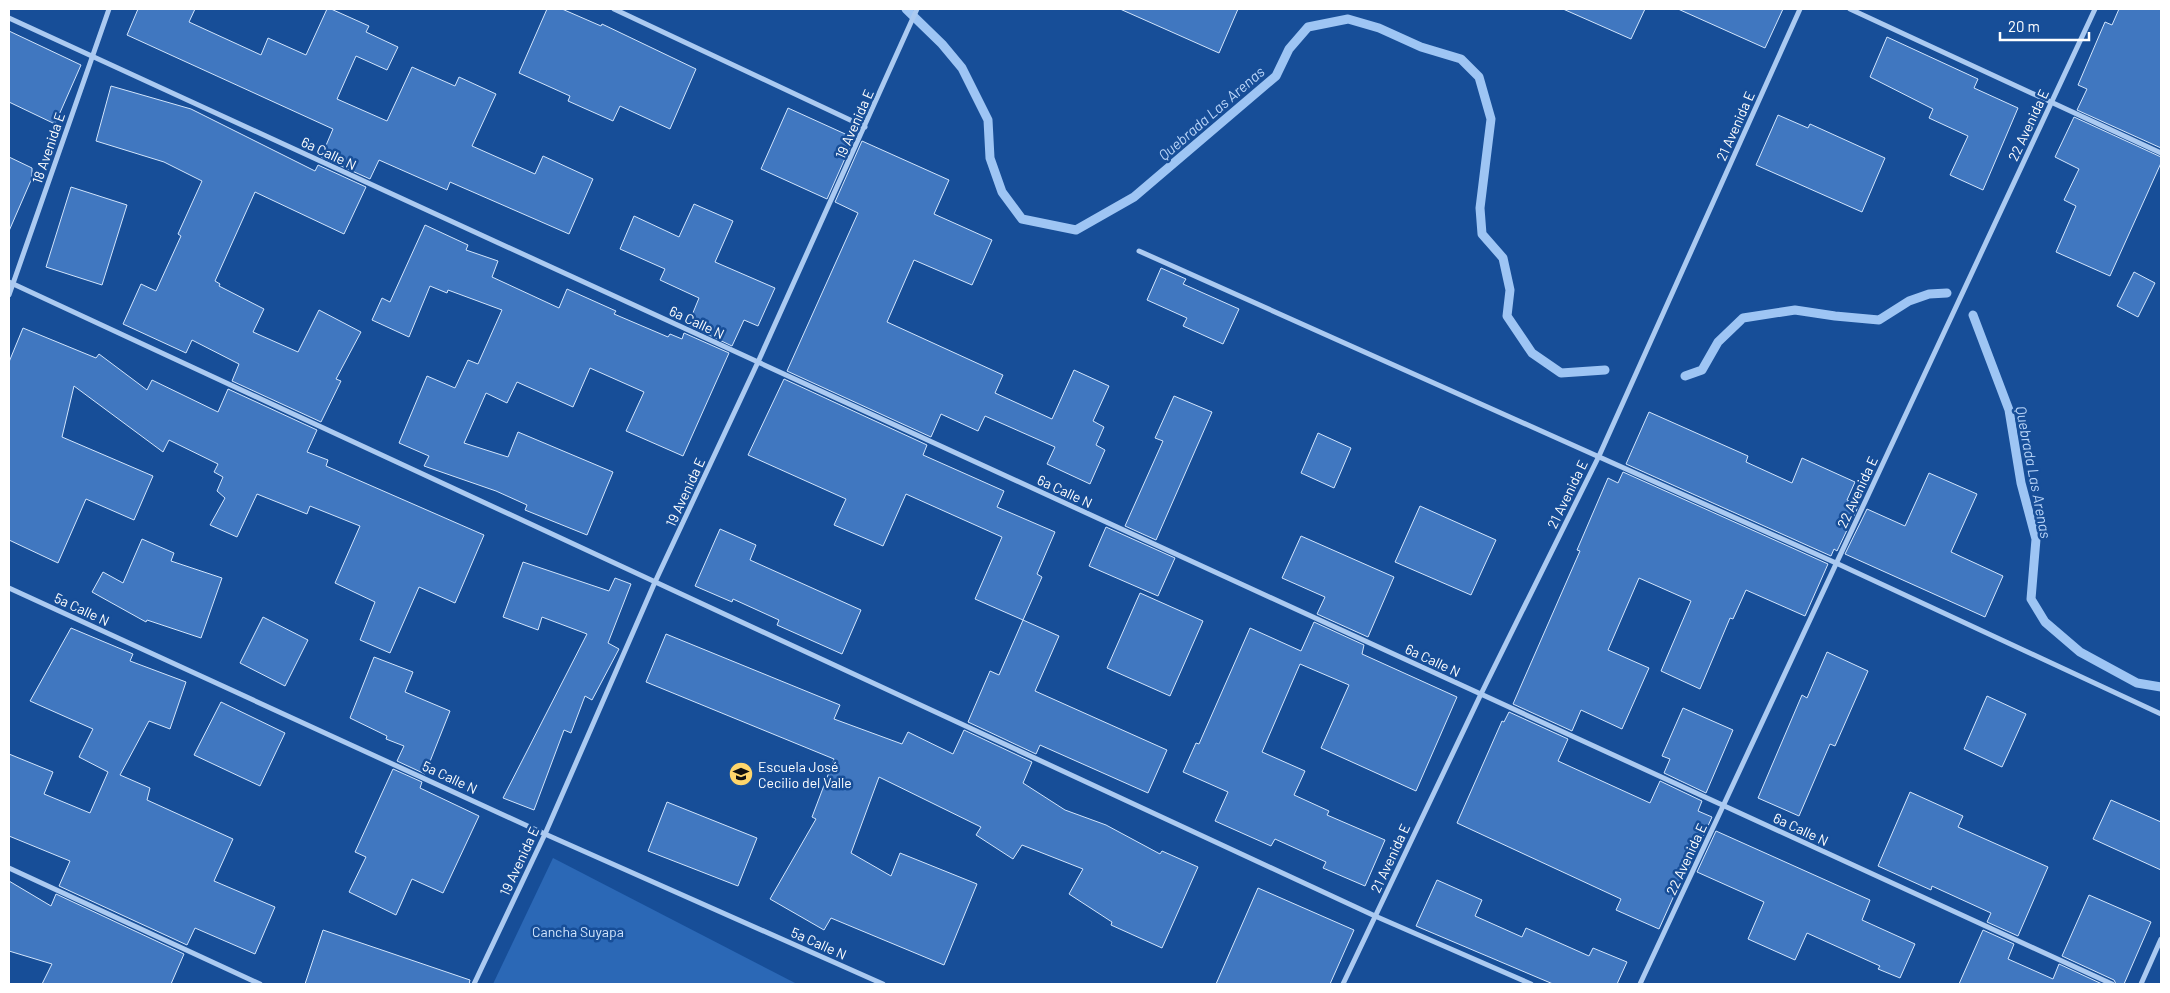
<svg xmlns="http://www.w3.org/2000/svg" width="2170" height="993" viewBox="0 0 2170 993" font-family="Barlow,sans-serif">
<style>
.green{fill:#2b68b6}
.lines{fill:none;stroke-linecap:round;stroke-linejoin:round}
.stream{stroke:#9ec5f4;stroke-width:9}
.building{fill:#4077c0;stroke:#d2e5fc}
.street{stroke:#abcaf1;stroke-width:5}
.labels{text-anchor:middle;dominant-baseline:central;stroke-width:5;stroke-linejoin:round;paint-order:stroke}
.street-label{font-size:14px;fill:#fff;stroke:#174e98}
.poi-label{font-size:14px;fill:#fff;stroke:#174e98;text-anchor:start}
.park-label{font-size:14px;fill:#d2e5fc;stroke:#174e98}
.water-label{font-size:15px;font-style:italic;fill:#b8d4f8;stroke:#174e98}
</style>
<rect width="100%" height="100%" fill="#174e98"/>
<!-- green -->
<polygon class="green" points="553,858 797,984 493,984"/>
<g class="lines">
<!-- stream -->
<g class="stream">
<polyline points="906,9 942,44 962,68 988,120 990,158 1002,192 1022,219 1076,230 1134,197 1276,76 1289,49 1308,27 1348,19 1379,28 1421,47 1461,59 1479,77 1491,119 1480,208 1482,234 1503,258 1510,290 1507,316 1532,353 1561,373 1605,370"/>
<polyline points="1973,315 2009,410 2021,483 2036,539 2031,599 2045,622 2080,652 2137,683 2161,687"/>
<polyline points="1685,376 1702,370 1718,342 1743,318 1795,310 1835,316 1879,320 1909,301 1929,294 1947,293"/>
</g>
</g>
<!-- building -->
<g class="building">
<polygon points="138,9 195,9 189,22 261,55 268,38 306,55 327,9 331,9 369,26 366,32 398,47 387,70 356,56 337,99 387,121 412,67 455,86 459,77 496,94 472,146 535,174 543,156 593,179 569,234 450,182 447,190 379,160 370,179 321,157 333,129 127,35"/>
<polygon points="547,9 562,9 601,26 602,24 696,69 670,129 620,106 613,121 568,101 570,96 519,73"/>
<polygon points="1120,9 1238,9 1219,53"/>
<polygon points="1563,9 1645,9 1631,39"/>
<polygon points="1678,9 1783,9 1765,48"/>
<polygon points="2119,9 2161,9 2161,148 2077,110 2087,89 2078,85 2105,22 2112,25"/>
<polygon points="9,31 81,65 55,124 9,102"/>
<polygon points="1887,37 1978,79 1974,88 2018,108 1983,190 1950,175 1968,136 1929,118 1933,109 1870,77"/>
<polygon points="111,86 191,109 315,171 318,165 366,187 344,234 255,192 215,281 220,284 219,286 264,309 253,332 298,352 319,310 361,332 336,379 341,381 321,422 232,381 239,364 192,340 186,353 123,324 141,284 156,291 181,236 178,234 202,181 164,162 96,141"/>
<polygon points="788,108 854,138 827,199 761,169"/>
<polygon points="1778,115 1808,128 1810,124 1885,158 1862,212 1756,165"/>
<polygon points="2074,117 2161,157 2161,163 2110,276 2056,252 2076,206 2064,200 2079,169 2055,157"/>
<polygon points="862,141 949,180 934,214 992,240 972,285 914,260 887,322 1003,375 995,393 1052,419 1074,370 1109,386 1093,421 1104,427 1096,445 1105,450 1090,484 1047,464 1055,447 985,416 978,431 941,414 931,437 787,371 858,213 835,202"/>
<polygon points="9,157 32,168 32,178 9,231"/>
<polygon points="71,187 127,205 102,285 46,267"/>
<polygon points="694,204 733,221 715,262 775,288 758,326 744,320 732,346 688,325 699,298 660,280 665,269 620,249 634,216 679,237"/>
<polygon points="425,225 468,245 466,250 498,261 492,277 559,308 567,289 616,311 614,314 668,337 670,334 682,339 684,333 729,353 683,456 626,431 644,392 590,368 573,407 517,382 507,403 486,393 464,443 508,457 518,432 613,472 587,535 525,510 527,505 496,491 424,466 429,456 399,443 427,376 455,388 468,360 478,364 502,310 448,290 447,293 430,286 409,337 372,320 382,298 390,302"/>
<polygon points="1161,268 1186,279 1183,284 1239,309 1223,344 1183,326 1187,318 1147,300"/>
<polygon points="2134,272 2155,283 2138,317 2117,306"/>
<polygon points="23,328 96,358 99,354 147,390 152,380 218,412 228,389 317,430 307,452 328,460 326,466 484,535 455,603 419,587 390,653 360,640 375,602 335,583 360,526 310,506 307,514 257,494 237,537 210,525 225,498 217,491 223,477 214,472 218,464 169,440 163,452 74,386 62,437 153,476 134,520 86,499 58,563 9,540 9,362"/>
<polygon points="784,379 927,445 923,455 1004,491 997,507 1055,532 1037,574 1042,577 1023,620 975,599 1002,537 906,494 883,546 834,525 846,499 748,455"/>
<polygon points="1174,396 1212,412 1156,540 1125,526 1163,441 1155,438"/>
<polygon points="1649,412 1748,456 1746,462 1792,483 1802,458 1855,482 1847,500 1859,505 1837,551 1834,549 1831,556 1626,464"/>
<polygon points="1318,433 1351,448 1334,488 1301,473"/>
<polygon points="1623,472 1828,564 1805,616 1746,590 1733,619 1730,618 1700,689 1661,671 1691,601 1639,578 1608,650 1649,668 1622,729 1581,710 1572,731 1513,704 1580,551 1577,550 1608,478 1618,483"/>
<polygon points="1929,473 1977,494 1951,552 2003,576 1985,617 1845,554 1867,509 1905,526"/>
<polygon points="1420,506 1496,540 1471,595 1395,562"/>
<polygon points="1106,527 1175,558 1158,596 1089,566"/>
<polygon points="720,529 756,545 750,560 861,610 842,654 777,625 779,620 733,599 732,602 695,586"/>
<polygon points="1301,536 1394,577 1368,637 1317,614 1325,597 1282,578"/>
<polygon points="142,539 174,553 171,561 222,578 201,638 147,620 146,622 92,592 103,572 123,583"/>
<polygon points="523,562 609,591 615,578 631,584 608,643 619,649 592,700 585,696 571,733 564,730 534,810 503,798 587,634 542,617 538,630 503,617"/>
<polygon points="1140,593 1203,621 1170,696 1107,668"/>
<polygon points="263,617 308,640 285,686 240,663"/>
<polygon points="1023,620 1059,636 1035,691 1167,750 1148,793 1040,745 1036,754 968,722 990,671 999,675"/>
<polygon points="1314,622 1364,645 1362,654 1457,697 1416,791 1321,748 1349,685 1300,664 1262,752 1305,771 1294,795 1329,811 1327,815 1385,840 1365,886 1323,868 1326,862 1275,839 1271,846 1215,821 1228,792 1183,772 1196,743 1199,744 1250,628 1301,651"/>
<polygon points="71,628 133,654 130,661 186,682 170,729 149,721 120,775 150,788 147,800 233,839 214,881 275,907 255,954 195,928 187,945 59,886 70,861 9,836 9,754 53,772 44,794 90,813 108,772 79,757 93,729 30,701"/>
<polygon points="666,634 840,705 834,719 902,744 908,732 953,754 964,730 1032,762 1023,783 1065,810 1106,825 1160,854 1162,851 1198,867 1162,948 1111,925 1112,922 1069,894 1083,869 1022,845 1013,859 976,835 981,827 879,777 851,853 891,876 900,853 977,884 944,965 831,918 824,930 770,899 816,819 812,817 834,759 646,682"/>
<polygon points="1827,652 1868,671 1835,746 1830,744 1799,816 1758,798 1802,695 1807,698"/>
<polygon points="374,657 413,672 405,692 450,711 425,774 397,761 404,746 386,739 387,736 350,718"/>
<polygon points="1987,696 2026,714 2002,767 1964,749"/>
<polygon points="221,702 285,733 260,786 194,755"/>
<polygon points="1683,708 1733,730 1706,793 1664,773 1670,759 1662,756"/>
<polygon points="1509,712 1568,739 1558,761 1650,803 1660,781 1702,801 1698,811 1712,817 1687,872 1685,871 1659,929 1616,910 1621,899 1457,823 1502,721 1504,722"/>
<polygon points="393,769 422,782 420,788 479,816 443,893 412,879 396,915 349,892 366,857 355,852"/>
<polygon points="1910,792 1963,816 1958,827 2048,867 2018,936 1987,922 1991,913 1932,886 1931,890 1878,866"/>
<polygon points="2111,800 2161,822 2161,870 2093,839"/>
<polygon points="667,802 757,838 738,886 648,851"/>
<polygon points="1716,831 1870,900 1862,920 1915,944 1900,978 1878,969 1880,966 1807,933 1795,960 1748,939 1764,902 1697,872"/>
<polygon points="1437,880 1482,900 1475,916 1522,937 1526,928 1589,956 1593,948 1627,962 1617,984 1553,984 1416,926"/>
<polygon points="9,881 51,906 56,894 184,954 171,984 42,984 52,964 9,951"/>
<polygon points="1258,888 1354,930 1330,984 1216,984"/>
<polygon points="2089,895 2151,922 2124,984 2116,984 2114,980 2062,956"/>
<polygon points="323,930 470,980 469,984 305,984"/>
<polygon points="1983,930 2014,944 2008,959 2053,979 2059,964 2102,984 1959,984"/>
</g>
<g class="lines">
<!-- street -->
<g class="street">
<polyline points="614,9 865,127"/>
<polyline points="1850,9 2161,153"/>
<polyline points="9,18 2112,984"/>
<polyline points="1139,251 1836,563 2161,714"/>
<polyline points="9,282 1375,916 1531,984"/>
<polyline points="9,295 109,9"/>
<polyline points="9,588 545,834 883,984"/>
<polyline points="9,868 260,984"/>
<polyline points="474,984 545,834 655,582 758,362 917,9"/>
<polyline points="1343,984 1481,694 1599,456 1800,9"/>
<polyline points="1640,984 2095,9"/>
<polyline points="2141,984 2161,939"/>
</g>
</g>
<!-- icons -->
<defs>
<g id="school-disc" transform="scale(1.25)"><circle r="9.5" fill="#ffd66c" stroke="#174e98"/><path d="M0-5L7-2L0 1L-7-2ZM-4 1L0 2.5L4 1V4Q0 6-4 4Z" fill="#111"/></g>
</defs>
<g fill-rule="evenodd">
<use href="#school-disc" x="741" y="774"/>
</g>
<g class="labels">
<!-- street labels -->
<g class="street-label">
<text transform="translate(854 124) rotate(-66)">19 Avenida E</text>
<text transform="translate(2028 125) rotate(-65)">22 Avenida E</text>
<text transform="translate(1735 126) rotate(-66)">21 Avenida E</text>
<text transform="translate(48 148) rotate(-71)">18 Avenida E</text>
<text transform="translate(329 153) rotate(25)">6a Calle N</text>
<text transform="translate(697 322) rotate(25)">6a Calle N</text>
<text transform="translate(1065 491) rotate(25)">6a Calle N</text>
<text transform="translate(685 492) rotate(-65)">19 Avenida E</text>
<text transform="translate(1857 492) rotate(-65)">22 Avenida E</text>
<text transform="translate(1567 494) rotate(-64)">21 Avenida E</text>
<text transform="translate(82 609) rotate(25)">5a Calle N</text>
<text transform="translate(1433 660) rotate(25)">6a Calle N</text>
<text transform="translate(450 777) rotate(25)">5a Calle N</text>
<text transform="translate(1801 829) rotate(25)">6a Calle N</text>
<text transform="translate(1390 858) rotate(-65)">21 Avenida E</text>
<text transform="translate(1686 859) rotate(-65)">22 Avenida E</text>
<text transform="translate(519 861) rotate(-65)">19 Avenida E</text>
<text transform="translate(819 943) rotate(24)">5a Calle N</text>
</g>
<!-- poi labels -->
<g class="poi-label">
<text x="758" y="766">Escuela José<tspan x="758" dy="16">Cecilio del Valle</tspan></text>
</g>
<!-- park labels -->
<g class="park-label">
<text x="578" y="931">Cancha Suyapa</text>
</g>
<!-- water labels -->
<g class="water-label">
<text transform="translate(1211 113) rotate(-41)">Quebrada Las Arenas</text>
<text transform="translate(2034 472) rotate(79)">Quebrada Las Arenas</text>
</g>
</g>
<!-- border -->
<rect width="2170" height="993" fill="none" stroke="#ffffff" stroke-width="20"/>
<!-- scale -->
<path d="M2000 32v8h89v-8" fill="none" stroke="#ffffff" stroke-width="2.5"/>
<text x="2008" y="32" font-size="15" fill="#ffffff" stroke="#174e98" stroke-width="4" paint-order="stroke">20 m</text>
</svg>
